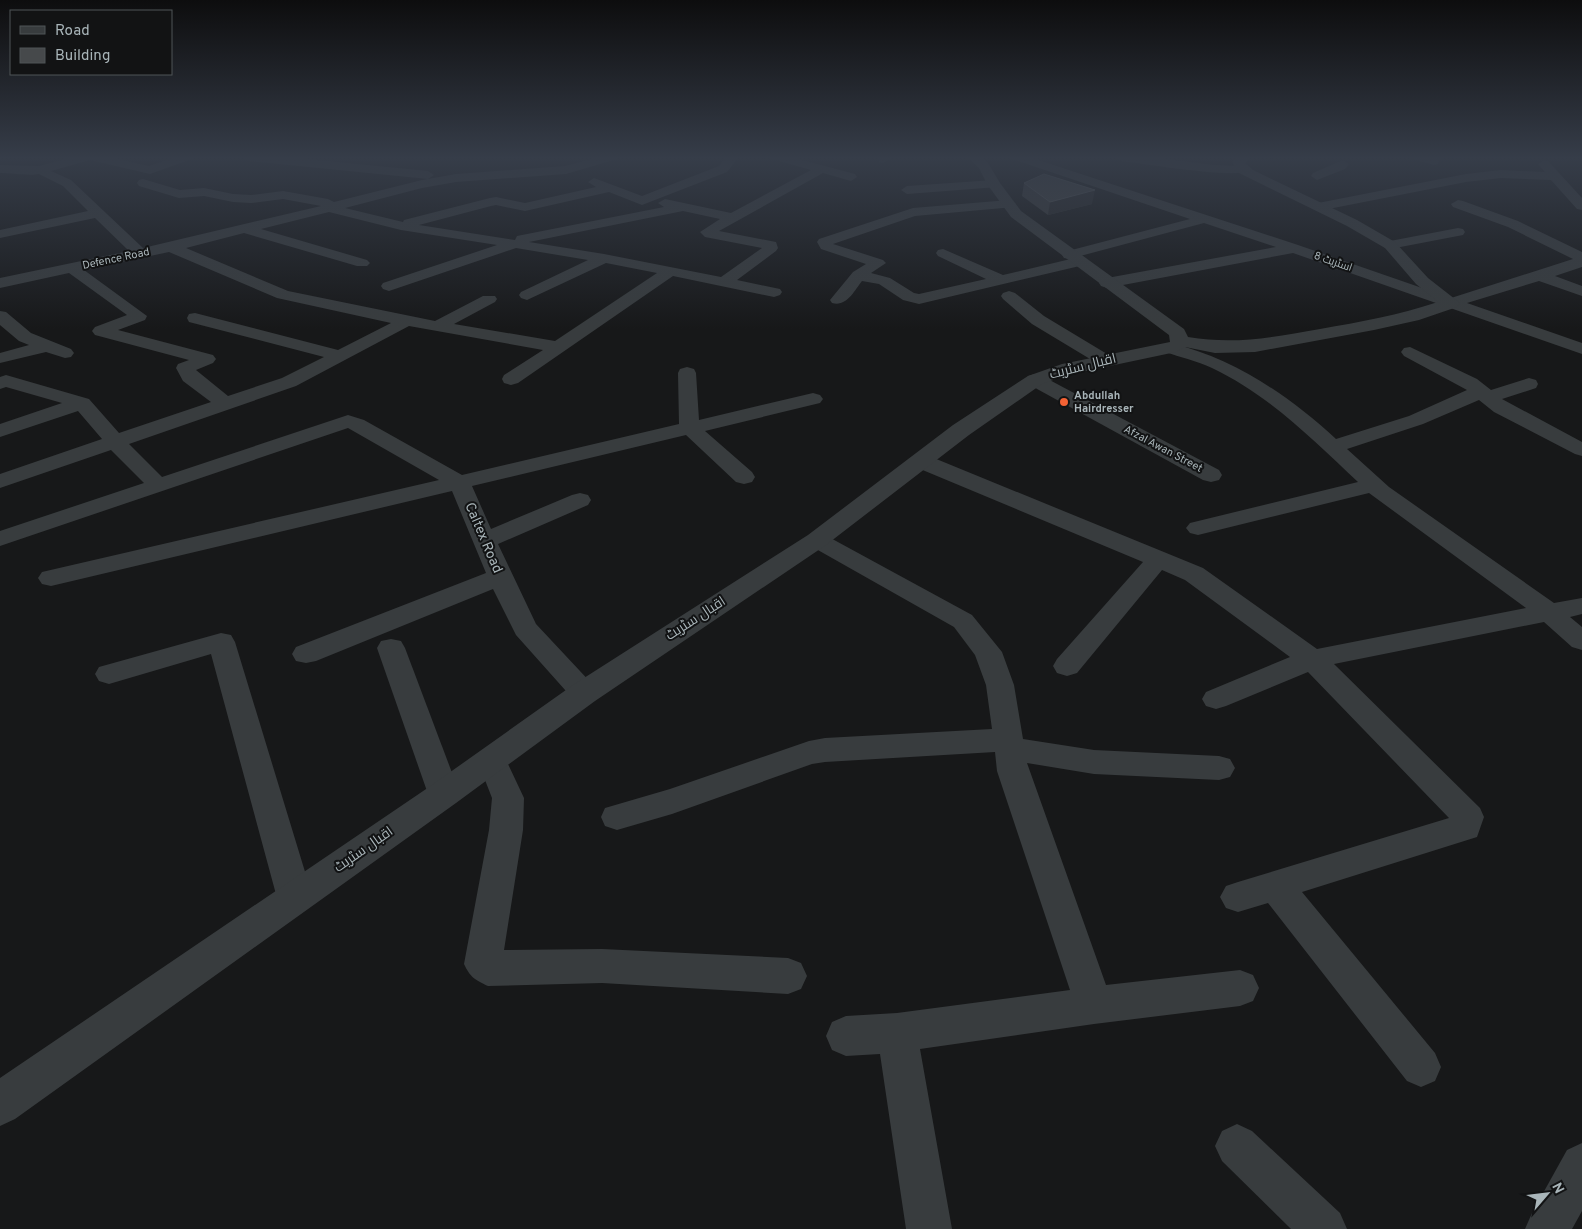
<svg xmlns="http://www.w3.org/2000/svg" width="1582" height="1229" viewBox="0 0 1582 1229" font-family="Overpass,Cairo,sans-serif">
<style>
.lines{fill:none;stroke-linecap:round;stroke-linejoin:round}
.minor{fill:#383c3e;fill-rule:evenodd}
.tertiary{fill:#383c3e;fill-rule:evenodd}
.wall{fill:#3a3c3e}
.shaded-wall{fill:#27282a}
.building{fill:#46494b;stroke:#565a5d}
.poi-dot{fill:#f46234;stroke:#121314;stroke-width:2}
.labels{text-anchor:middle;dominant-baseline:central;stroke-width:4;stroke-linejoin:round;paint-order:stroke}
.far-street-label{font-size:11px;fill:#a9b5b9;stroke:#121314}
.far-poi-label{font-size:11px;font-weight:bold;fill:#a9b5b9;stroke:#121314;text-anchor:start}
.street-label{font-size:14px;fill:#a9b5b9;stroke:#121314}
</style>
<rect width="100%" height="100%" fill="#171819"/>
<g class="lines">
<!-- minor -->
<g class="minor">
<path d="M 73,157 L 109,157 L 149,166 L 176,157 L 194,157 L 192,159 L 150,174 L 90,160 L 51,171 L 71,180 L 143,248 L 321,206 L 283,199 L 251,203 L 233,202 L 204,196 L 179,198 L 139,186 L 137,183 L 139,180 L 143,179 L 180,190 L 204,188 L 233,194 L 251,195 L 283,191 L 328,199 L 334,202 L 422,180 L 456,174 L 565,166 L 599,157 L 619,157 L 617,159 L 566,174 L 456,182 L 422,188 L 345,208 L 403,222 L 404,220 L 490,198 L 496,197 L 525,203 L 596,187 L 588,182 L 594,178 L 642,196 L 719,166 L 726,157 L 739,157 L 727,172 L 642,205 L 609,192 L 525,211 L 496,205 L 491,206 L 419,225 L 515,240 L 517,236 L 522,235 L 664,207 L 658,203 L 665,199 L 731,213 L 811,170 L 772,159 L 770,157 L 791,157 L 855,174 L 857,177 L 851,181 L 823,173 L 719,231 L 776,242 L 778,248 L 776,251 L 737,280 L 780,289 L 782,292 L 780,295 L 774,297 L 673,276 L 518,383 L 511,385 L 504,383 L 502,379 L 504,375 L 543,350 L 409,326 L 296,386 L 129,444 L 162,477 L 348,415 L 364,420 L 462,475 L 679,424 L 678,373 L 680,369 L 687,367 L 694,369 L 696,373 L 699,420 L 813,393 L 820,395 L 823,399 L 820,403 L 705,431 L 752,472 L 755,477 L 752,482 L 744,484 L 736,482 L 686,435 L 472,486 L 491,529 L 572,495 L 580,493 L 588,495 L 591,500 L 588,505 L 498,544 L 536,624 L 594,686 L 598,693 L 594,700 L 584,703 L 574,700 L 516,635 L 493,589 L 316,661 L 306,663 L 296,661 L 292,654 L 296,647 L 486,573 L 452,491 L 51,586 L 42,584 L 38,578 L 42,572 L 439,480 L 348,428 L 0,546 L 0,531 L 144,483 L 111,450 L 0,488 L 0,474 L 102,439 L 78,411 L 0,437 L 0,424 L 62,403 L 6,387 L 0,389 L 0,377 L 6,375 L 89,399 L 119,433 L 211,402 L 183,381 L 176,368 L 178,364 L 189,360 L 95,335 L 92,331 L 95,327 L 127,315 L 69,273 L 0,288 L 0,278 L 129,251 L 95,218 L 0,238 L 0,230 L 88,211 L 63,186 L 39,174 C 30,176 11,173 0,173 L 0,165 L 39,166 ZM 683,211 L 720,219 L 700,232 L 705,237 L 762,248 L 721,277 L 604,254 L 529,242 ZM 329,212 L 401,230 L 497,245 L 383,283 L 381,286 L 383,289 L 389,291 L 516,248 L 588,260 L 521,292 L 519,295 L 521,298 L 527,300 L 606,263 L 657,273 L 555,341 L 454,324 L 495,302 L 497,299 L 495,296 L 483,296 L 435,321 L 288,291 L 186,248 L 244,233 L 357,266 L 367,266 L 370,263 L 367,260 L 261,229 ZM 169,252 L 277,298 L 391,323 L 338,350 L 195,313 L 189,314 L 187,318 L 189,322 L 324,357 L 282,378 L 228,396 L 196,370 L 213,363 L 216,359 L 213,355 L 118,330 L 145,320 L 147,316 L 84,270 Z"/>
<polygon points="242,157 287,157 428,171 434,175 428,179 248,161"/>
<polygon points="878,157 894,157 883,163 879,162"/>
<polygon points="1010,157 1029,157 1298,245 1451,298 1573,259 1508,227 1453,207 1451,204 1458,200 1463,201 1518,221 1582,252 1582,267 1555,276 1582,286 1582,296 1539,281 1467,303 1582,343 1582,354 1293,253 1107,288 1101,286 1099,283 1101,280 1107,278 1276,247 1204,223 1069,259 1064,258 1062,255 1064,252 1190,219 1012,159"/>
<path d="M 1115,157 L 1151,157 L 1214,165 L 1243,166 L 1249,170 C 1240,180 1140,163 1121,161 Z"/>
<polygon points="1411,157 1441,157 1438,164 1434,165 1413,159"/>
<polygon points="1343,160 1349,164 1345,169 1317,180 1311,176 1313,173"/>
<polygon points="1544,160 1548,161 1582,198 1582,210 1577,209 1551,180 1501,178 1466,182 1318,211 1311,207 1318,203 1466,174 1501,170 1545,172 1538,164"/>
<polygon points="994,180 1000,184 998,187 907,194 901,190 907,186"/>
<path d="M 1009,200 L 1016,204 L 1014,207 L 915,216 L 833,244 L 883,260 L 886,263 L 871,273 L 890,278 L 914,293 L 919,294 L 986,279 L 938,256 L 936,253 L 938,250 L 943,249 L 1003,275 L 1079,257 L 1084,259 L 1087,262 L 1084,265 L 919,304 L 903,300 L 879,284 L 862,281 C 854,291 847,307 832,303 L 830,300 L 853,272 L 866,264 L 821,249 L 817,242 L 819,239 L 913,208 Z"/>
<polygon points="1458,228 1463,229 1465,232 1463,235 1390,249 1385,248 1383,245 1385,242 1390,241"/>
<polygon points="1009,291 1015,293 1044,316 1112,357 1115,361 1112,365 1106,366 1100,365 1032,324 1003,299 1001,296 1003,293"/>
<polygon points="0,311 6,312 31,333 71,349 74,353 71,357 65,358 46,352 0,363 0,353 29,345 19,341 0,325"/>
<path d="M 1171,343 C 1235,359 1288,395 1336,439 L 1409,416 L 1467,390 L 1404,356 L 1401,352 L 1404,348 L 1410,347 L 1477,379 L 1491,390 L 1529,378 L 1536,380 L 1538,384 L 1536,388 L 1502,399 L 1582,442 L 1582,456 L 1575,454 L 1494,412 L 1479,400 L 1423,424 L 1347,449 L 1389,487 L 1554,603 L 1582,598 L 1582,614 L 1570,617 L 1582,627 L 1582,650 L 1572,647 L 1544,622 L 1334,664 L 1480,808 L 1484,817 L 1477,837 L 1302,892 L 1435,1053 L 1441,1067 L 1435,1081 L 1421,1087 L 1407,1081 L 1268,903 L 1238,912 L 1226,908 L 1220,897 L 1226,886 L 1238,882 L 1449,818 L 1308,672 L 1226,706 L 1216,709 L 1206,706 L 1202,699 L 1206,692 L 1290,657 L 1185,580 L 1162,570 L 1077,673 L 1067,676 L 1057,673 L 1053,666 L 1057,659 L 1143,562 L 913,466 L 910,461 L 913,456 L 921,455 L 929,456 L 1203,568 L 1317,649 L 1526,608 L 1369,493 L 1198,535 L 1190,533 L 1186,528 L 1190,523 L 1358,482 C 1313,440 1269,395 1212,368 C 1197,361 1180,357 1165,352 L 1162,348 L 1165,344 Z"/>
<polygon points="1035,374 1042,376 1219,470 1222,475 1219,480 1211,482 1203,480 1028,384 1026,380 1028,376"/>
<polygon points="817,533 825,535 972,615 1002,652 1014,685 1023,739 1094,750 1219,756 1230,759 1235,768 1230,777 1219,780 1094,774 1027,763 1106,985 1240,970 1253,975 1259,988 1253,1001 1240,1006 1094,1024 920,1049 952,1229 906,1229 880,1054 846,1056 832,1050 826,1036 832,1022 846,1016 897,1013 1070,990 997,771 995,752 825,762 812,764 672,814 617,830 605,826 601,817 605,808 670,789 809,741 825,738 992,729 986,685 975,655 954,627 809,545 805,540 809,535"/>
<polygon points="221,633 231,635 235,642 313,898 307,909 295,914 283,909 277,898 211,654 109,684 99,681 95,674 99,667"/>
<polygon points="391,639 401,641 405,648 460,794 455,803 444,807 433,803 428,794 377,648 381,641"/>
<path d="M 486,752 L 497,756 L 508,764 L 524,798 L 523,830 L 504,950 L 602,949 L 788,958 L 801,963 L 807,976 L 801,989 L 788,994 L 602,983 L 488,986 C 475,980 470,977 464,964 L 489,830 L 492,798 L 485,780 L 475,772 L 471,764 L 475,756 Z"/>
<polygon points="1237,1124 1252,1131 1340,1213 1347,1229 1291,1229 1222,1161 1215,1146 1222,1131"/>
<polygon points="1582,1143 1582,1211 1572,1229 1525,1229 1532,1213 1567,1150"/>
</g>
<!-- tertiary -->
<path class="tertiary" d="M 967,157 L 981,157 L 988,163 L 1000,183 L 1021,211 L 1184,329 L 1188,337 C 1236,345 1273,337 1320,329 C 1360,322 1399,315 1438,302 L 1416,284 L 1385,248 L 1347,226 L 1239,173 L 1232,162 L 1236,157 L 1250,157 L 1245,163 L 1253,170 L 1357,220 L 1395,242 L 1428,278 L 1460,303 L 1457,307 L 1419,320 L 1374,330 L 1255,352 L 1215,353 L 1185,347 L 1176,352 L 1067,375 L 1042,384 L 969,435 L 826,545 L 595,701 L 456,803 L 15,1119 L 0,1126 L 0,1078 L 432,785 L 573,685 L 808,535 L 953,425 L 1028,376 L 1062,364 L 1170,342 L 1169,335 L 1011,217 L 987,184 L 979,168 Z"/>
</g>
<!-- wall -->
<polygon class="wall" points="1024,183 1092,204 1048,215 1022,196"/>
<!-- shaded-wall -->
<polygon class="shaded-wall" points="1095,190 1092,204 1048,215 1050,202"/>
<!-- building -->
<polygon class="building" points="1044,174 1095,190 1050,202 1024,183"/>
<!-- sky -->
<linearGradient id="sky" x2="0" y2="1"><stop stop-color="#0d0d0e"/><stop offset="0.48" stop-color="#363d49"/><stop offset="1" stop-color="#363d49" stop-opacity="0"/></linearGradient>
<rect width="1582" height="329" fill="url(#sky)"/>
<!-- markers -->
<circle class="poi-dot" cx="1064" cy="402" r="5"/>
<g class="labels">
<!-- far-street labels -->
<g class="far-street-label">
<text transform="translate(116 259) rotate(-12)">Defence Road</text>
<text transform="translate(1333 262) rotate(19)">اسٹریٹ 8</text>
<text transform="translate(1163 449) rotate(28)">Afzal Awan Street</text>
</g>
<!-- far-poi labels -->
<g class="far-poi-label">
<text x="1074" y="396">Abdullah<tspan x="1074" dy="13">Hairdresser</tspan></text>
</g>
<!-- street labels -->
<g class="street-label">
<text transform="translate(1083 367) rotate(-14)">اقبال سٹریٹ</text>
<text transform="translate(483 538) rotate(67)">Caltex Road</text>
<text transform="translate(696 619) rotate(-33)">اقبال سٹریٹ</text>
<text transform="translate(364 850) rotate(-35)">اقبال سٹریٹ</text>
</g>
</g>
<!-- legend -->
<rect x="10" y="10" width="162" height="65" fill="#121314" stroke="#4e5456"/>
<rect x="20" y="26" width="25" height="8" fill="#383c3e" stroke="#4e5456"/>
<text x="55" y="35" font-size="15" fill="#a9b5b9">Road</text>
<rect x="20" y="48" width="25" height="15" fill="#46494b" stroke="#4e5456"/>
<text x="55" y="60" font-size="15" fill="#a9b5b9">Building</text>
<!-- north arrow -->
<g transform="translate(1547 1194) rotate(62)" stroke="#121314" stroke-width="4" paint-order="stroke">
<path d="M0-4L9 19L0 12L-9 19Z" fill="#a9b5b9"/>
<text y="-8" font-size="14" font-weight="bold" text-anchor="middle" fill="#a9b5b9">N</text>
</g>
</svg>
